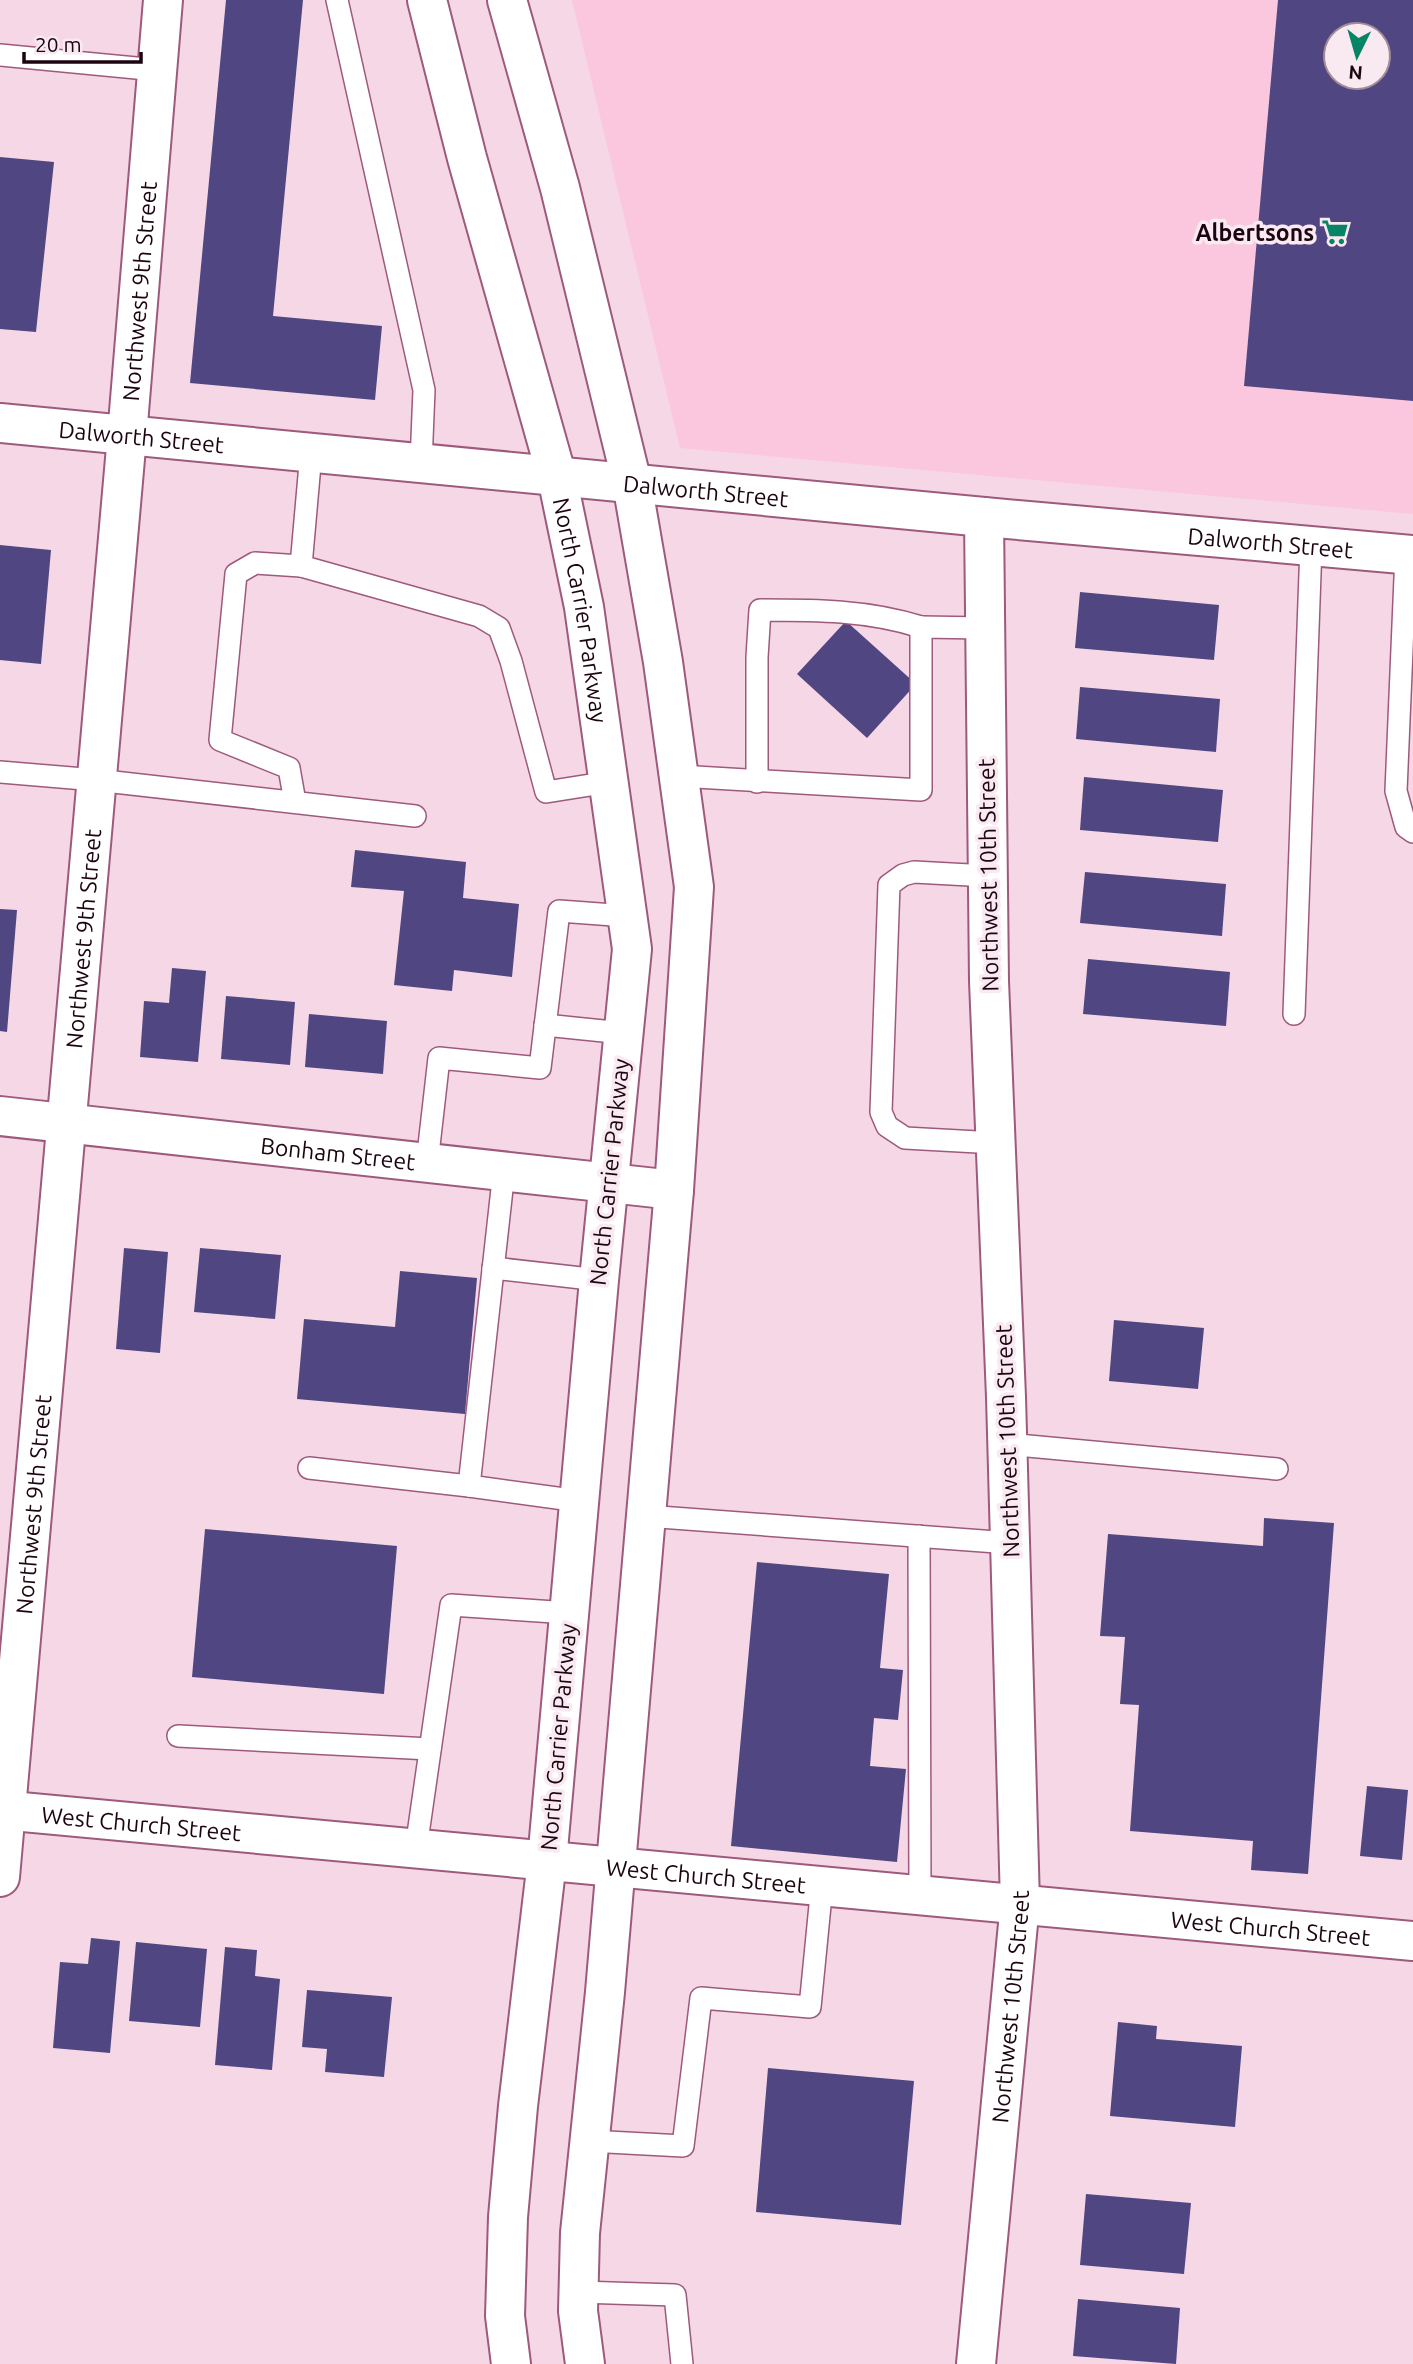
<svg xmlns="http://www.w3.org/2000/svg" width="1413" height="2364" viewBox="0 0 1413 2364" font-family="Ubuntu,sans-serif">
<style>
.built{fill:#fac7de;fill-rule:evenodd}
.building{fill:#504682;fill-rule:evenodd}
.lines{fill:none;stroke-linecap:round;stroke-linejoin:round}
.service-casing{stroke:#9d5a7c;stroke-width:24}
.minor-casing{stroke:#9d5a7c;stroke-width:42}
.tertiary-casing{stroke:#9d5a7c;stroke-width:42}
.secondary-casing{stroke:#9d5a7c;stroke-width:42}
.service{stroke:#fff;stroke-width:21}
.minor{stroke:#fff;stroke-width:38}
.tertiary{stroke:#fff;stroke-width:38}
.secondary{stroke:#fff;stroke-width:38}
.labels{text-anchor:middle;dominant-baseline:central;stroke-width:7;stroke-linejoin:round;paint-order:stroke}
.poi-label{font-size:23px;font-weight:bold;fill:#1c0411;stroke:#f9e9f0;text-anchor:end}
.street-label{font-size:23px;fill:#1c0411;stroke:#f9e9f0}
</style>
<rect width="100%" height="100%" fill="#f6d7e5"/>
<!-- built -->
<path class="built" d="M 572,0 L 1413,0 L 1413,514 L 680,448 ZM 1336,35 L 1378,35 L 1378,77 L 1336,77 Z"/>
<!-- building -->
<g class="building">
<polygon points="226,0 303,0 273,316 382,326 375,400 190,383"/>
<path d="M 1278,0 L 1413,0 L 1413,401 L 1244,386 ZM 1336,35 L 1378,35 L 1378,77 L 1336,77 Z"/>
<polygon points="0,157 54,162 36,332 0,329"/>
<polygon points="0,545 51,550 41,664 0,660"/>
<polygon points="1080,592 1219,605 1214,660 1075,648"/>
<polygon points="846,621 916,684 867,738 797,674"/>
<polygon points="1080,687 1220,699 1216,752 1076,739"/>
<polygon points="1084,777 1223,790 1218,842 1080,830"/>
<polygon points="355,850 466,862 463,898 519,904 512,977 454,970 452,991 394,985 404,891 351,887"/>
<polygon points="1085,872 1226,884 1222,936 1080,923"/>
<polygon points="0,909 17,910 7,1032 0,1031"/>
<polygon points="1088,959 1230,972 1226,1026 1083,1014"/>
<polygon points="172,968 206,971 198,1062 140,1057 144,1001 169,1003"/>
<polygon points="226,996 295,1002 290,1065 221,1059"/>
<polygon points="309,1014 387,1021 383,1074 305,1067"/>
<polygon points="124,1248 168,1252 160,1353 116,1349"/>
<polygon points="200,1248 281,1255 275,1319 194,1312"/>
<polygon points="400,1271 477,1278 465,1414 297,1399 304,1319 395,1327"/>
<polygon points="1114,1320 1204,1328 1198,1389 1109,1381"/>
<polygon points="1264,1518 1334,1523 1308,1874 1251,1870 1253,1841 1130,1831 1139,1705 1120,1704 1125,1637 1100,1636 1108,1534 1263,1546"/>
<polygon points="205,1529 397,1546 384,1694 192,1677"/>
<polygon points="757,1562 889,1574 880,1668 903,1670 898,1720 874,1718 870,1766 906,1769 897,1862 731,1846"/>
<polygon points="1367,1786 1408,1790 1402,1860 1360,1856"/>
<polygon points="91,1938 120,1941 110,2053 53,2048 60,1962 88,1964"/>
<polygon points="136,1942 207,1949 200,2027 129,2021"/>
<polygon points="225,1947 257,1950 255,1976 280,1979 272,2070 215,2065"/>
<polygon points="307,1990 392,1997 384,2077 325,2072 327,2049 302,2047"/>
<polygon points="1118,2022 1157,2026 1156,2039 1242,2046 1235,2127 1110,2116"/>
<polygon points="768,2068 914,2081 901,2225 756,2212"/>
<polygon points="1086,2194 1191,2203 1184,2274 1080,2265"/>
<polygon points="1078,2299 1180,2308 1176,2364 1073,2356"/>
</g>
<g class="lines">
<!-- service casing -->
<g class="service-casing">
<g id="service">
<polyline points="337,0 424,390 421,463"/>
<polyline points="0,55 157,70"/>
<polyline points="311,453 301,566 479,616 499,628 511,661 546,792 609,782"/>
<polyline points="1406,554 1396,791 1406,827 1413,832"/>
<polyline points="0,772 96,780 415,816"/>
<polyline points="679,776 921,790 921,627 985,628"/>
<path d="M 757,782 L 757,657 L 760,610 C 815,610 868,610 921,627"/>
<polyline points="295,802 289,768 220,740 236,574 255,563 301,566"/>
<polyline points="988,876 914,872 903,875 889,885 881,1112 887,1126 905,1138 996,1143"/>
<polyline points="1294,1014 1311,546"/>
<polyline points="545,1025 623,1033"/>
<polyline points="427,1163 439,1058 540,1068 559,911 627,916"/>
<polyline points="493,1268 599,1280"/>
<polyline points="1007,1444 1277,1469"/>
<polyline points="309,1468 469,1486 579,1501"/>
<polyline points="469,1486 504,1171"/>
<polyline points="646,1516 1010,1543"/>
<polyline points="919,1536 920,1894"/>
<polyline points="178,1736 430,1749"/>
<polyline points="416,1848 451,1605 569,1613"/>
<polyline points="589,2141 683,2146 701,1998 810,2007 822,1885"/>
<polyline points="579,2292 675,2295 682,2364"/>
</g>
</g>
<!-- minor casing -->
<g class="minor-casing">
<g id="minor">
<path id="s1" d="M 0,1116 L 674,1190"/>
<path id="s2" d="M 0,1810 L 1413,1941"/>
<path id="s3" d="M 0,1877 L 127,436 L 163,0"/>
<path id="s4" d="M 976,2364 L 1020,1903 L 1006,1397 L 989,981 L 984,517"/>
</g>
</g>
<!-- tertiary casing -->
<g class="tertiary-casing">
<g id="tertiary">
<path id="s5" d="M 0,423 L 984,517 L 1413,555"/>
</g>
</g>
<!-- secondary casing -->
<g class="secondary-casing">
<g id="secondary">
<path id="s6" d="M 427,0 L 467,158 L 557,477 L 584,607 L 632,949 L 599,1280 L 547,1861 L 518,2106 L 508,2217 L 505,2316 L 511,2364"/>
<polyline points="507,0 560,188 632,483 663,662 694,887 674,1190 605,1992 580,2233 578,2311 585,2364"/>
</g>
</g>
<!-- service -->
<use href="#service" class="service"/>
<!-- minor -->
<use href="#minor" class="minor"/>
<!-- tertiary -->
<use href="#tertiary" class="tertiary"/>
<!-- secondary -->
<use href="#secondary" class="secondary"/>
</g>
<!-- icons -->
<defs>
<g id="supermarket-bare" transform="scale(2.1)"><path d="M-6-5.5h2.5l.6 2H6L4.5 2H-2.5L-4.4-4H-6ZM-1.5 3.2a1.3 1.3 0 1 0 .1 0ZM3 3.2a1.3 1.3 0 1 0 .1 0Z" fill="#058566" stroke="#f9e9f0" stroke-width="2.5" paint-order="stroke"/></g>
</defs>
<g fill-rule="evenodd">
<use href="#supermarket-bare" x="1335" y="232"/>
</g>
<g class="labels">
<!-- poi labels -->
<g class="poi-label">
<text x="1314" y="232">Albertsons</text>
</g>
<!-- street labels -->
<g class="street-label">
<text stroke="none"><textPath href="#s3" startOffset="1592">Northwest 9th Street</textPath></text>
<text stroke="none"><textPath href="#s5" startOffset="142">Dalworth Street</textPath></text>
<text stroke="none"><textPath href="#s5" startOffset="709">Dalworth Street</textPath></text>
<text stroke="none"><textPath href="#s5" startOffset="1276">Dalworth Street</textPath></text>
<text stroke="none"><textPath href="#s6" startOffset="630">North Carrier Parkway</textPath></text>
<text transform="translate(988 875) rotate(-91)">Northwest 10th Street</text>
<text stroke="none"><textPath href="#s3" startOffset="942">Northwest 9th Street</textPath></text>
<text stroke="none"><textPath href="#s1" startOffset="340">Bonham Street</textPath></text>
<text transform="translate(609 1172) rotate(-84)">North Carrier Parkway</text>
<text transform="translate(1007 1441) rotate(-92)">Northwest 10th Street</text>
<text stroke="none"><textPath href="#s3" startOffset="374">Northwest 9th Street</textPath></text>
<text transform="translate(558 1737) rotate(-85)">North Carrier Parkway</text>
<text stroke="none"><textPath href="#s2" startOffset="142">West Church Street</textPath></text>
<text stroke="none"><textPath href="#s2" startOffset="709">West Church Street</textPath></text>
<text stroke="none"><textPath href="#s2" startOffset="1276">West Church Street</textPath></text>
<text stroke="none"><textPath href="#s4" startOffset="359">Northwest 10th Street</textPath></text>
</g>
</g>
<!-- north arrow -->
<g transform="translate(1357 56) rotate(185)"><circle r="33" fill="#f9e9f0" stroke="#a18d97" stroke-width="2"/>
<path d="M0-5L12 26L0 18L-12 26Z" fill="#058566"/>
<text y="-10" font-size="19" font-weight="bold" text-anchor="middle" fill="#1c0411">N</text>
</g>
<!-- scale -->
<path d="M24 52v10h117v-10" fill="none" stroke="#1c0411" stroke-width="3.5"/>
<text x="35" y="52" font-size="21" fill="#1c0411" stroke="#f9e9f0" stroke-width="5" paint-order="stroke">20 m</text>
</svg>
